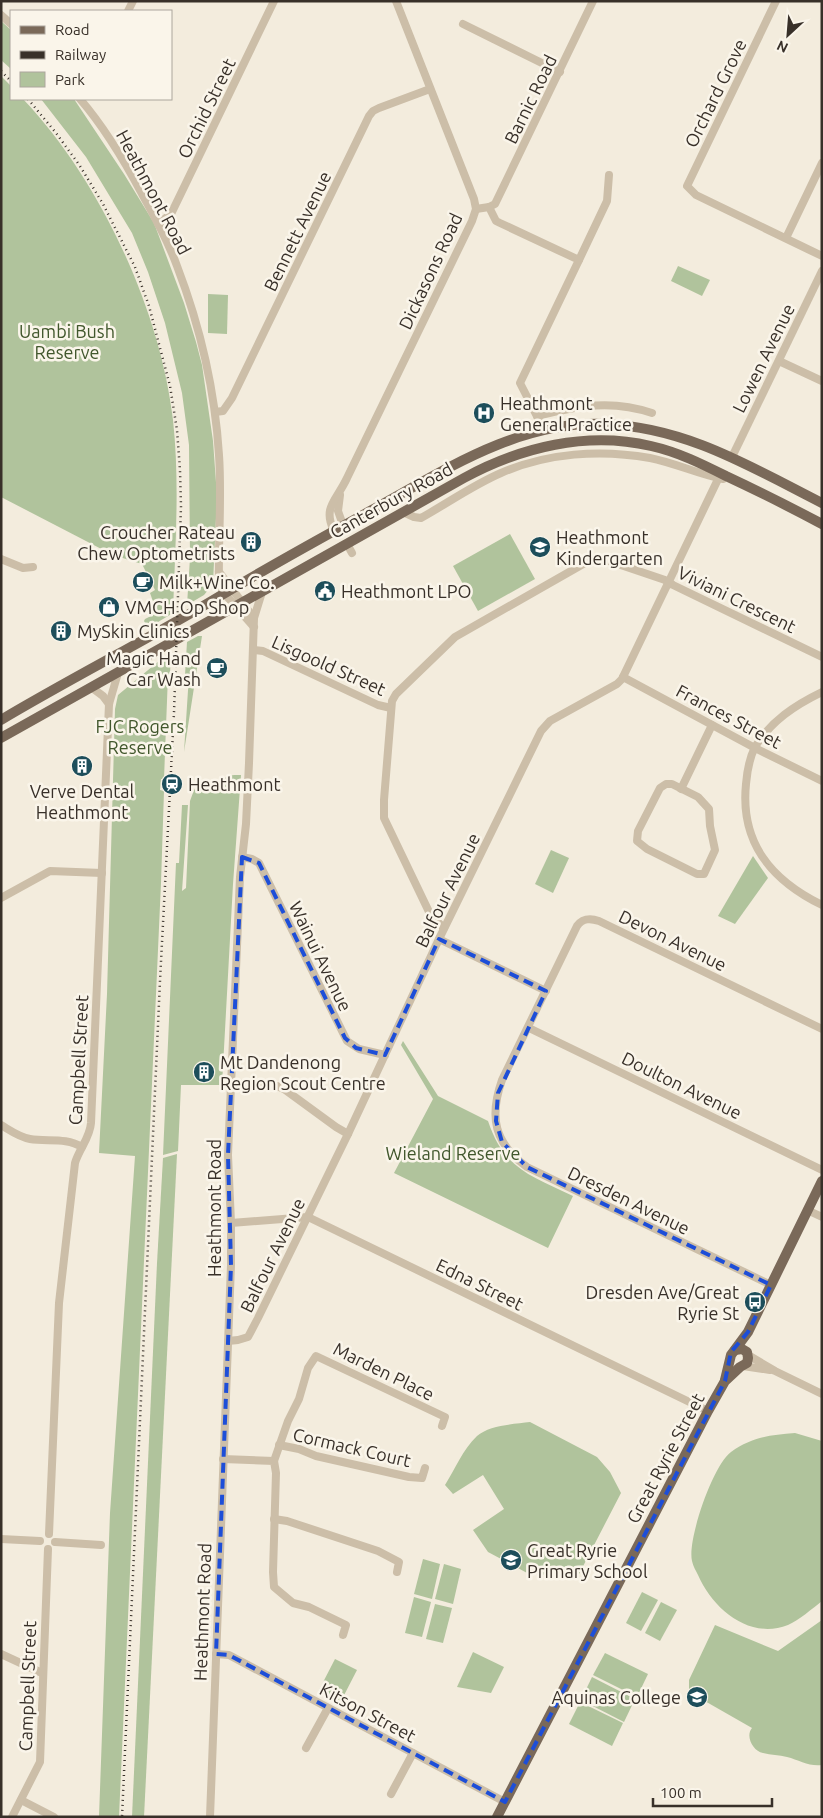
<svg xmlns="http://www.w3.org/2000/svg" width="823" height="1818" viewBox="0 0 823 1818" font-family="Ubuntu,sans-serif">
<style>
.green{fill:#b0c39c}
.lines{fill:none;stroke-linecap:round;stroke-linejoin:round}
.minor{stroke:#ccbea8;stroke-width:8}
.major{stroke:#7a6959;stroke-width:10}
.rail{stroke:#383029;stroke-width:2.5;stroke-dasharray:1 4;stroke-linecap:butt}
.marked{fill:none;stroke:#1d4ed8;stroke-width:4;stroke-dasharray:10 6;stroke-linejoin:round}
.labels{text-anchor:middle;dominant-baseline:central;stroke-width:5;stroke-linejoin:round;paint-order:stroke}
.street-label{font-size:18px;fill:#383029;stroke:#faf5ea}
.park-label{font-size:18px;fill:#41572c;stroke:#faf5ea}
.poi-label{font-size:18px;fill:#383029;stroke:#faf5ea;text-anchor:start}
</style>
<rect width="100%" height="100%" fill="#f3ecdd"/>
<!-- green -->
<g class="green">
<polygon points="1,21 11,30 11,69 1,60"/>
<path d="M 1,76 L 11,86 L 11,99 L 23,99 C 100,180 160,309 173,420 C 180,484 175,549 173,613 L 148,628 L 144,621 L 145,619 L 157,613 L 150,593 L 155,590 L 142,564 L 113,555 L 1,497 Z"/>
<polygon points="41,99 74,99 124,174 154,223 184,303 196,342 202,365 213,441 217,496 213,584 204,595 187,605 190,558 189,445 182,393 165,323 148,272 132,233 86,157"/>
<polygon points="678,266 710,280 702,296 671,281"/>
<polygon points="208,294 228,295 227,334 208,333"/>
<polygon points="510,534 535,579 478,611 453,566"/>
<polygon points="198,636 202,636 184,752 189,675 185,675 187,642"/>
<polygon points="171,651 170,674 168,675 164,779 161,779 160,790 164,791 161,883 119,1817 99,1817 110,1513 135,1156 99,1153 107,994 115,709 118,695"/>
<polygon points="234,775 241,775 233,884 222,1085 181,1085 178,1151 163,1155 176,863 179,863 182,805 188,805 182,891 186,888 190,801 194,790 199,785 204,783 219,782 228,776"/>
<polygon points="551,850 569,858 553,893 535,884"/>
<polygon points="753,856 768,878 735,924 718,916"/>
<path d="M 403,1041 L 438,1096 L 488,1121 C 504,1169 531,1176 573,1196 L 548,1248 L 394,1173 L 433,1099 L 401,1045 Z"/>
<polygon points="177,1154 144,1817 132,1817 157,1263 163,1158"/>
<path d="M 530,1422 L 597,1457 L 610,1472 L 621,1493 L 578,1576 L 529,1574 L 488,1552 L 473,1530 L 504,1509 L 483,1475 L 453,1494 L 445,1485 C 455,1469 463,1449 477,1436 C 489,1425 515,1424 530,1422 Z"/>
<path d="M 795,1433 L 822,1441 L 822,1601 C 813,1608 798,1621 788,1625 C 749,1640 713,1609 698,1575 C 696,1571 693,1566 692,1561 C 687,1540 713,1465 731,1452 C 752,1437 770,1435 795,1433 Z"/>
<polygon points="423,1559 440,1564 432,1599 414,1594"/>
<polygon points="444,1564 461,1569 453,1604 435,1599"/>
<polygon points="642,1592 658,1600 641,1631 626,1623"/>
<polygon points="414,1597 431,1602 422,1637 405,1633"/>
<polygon points="661,1602 677,1610 660,1641 645,1633"/>
<polygon points="435,1604 452,1608 443,1643 426,1639"/>
<path d="M 822,1620 L 822,1765 C 810,1767 799,1760 787,1757 C 779,1755 771,1755 763,1753 C 753,1751 745,1736 752,1728 L 689,1692 L 689,1680 L 715,1625 L 778,1651 Z"/>
<polygon points="473,1652 504,1667 491,1693 457,1687"/>
<polygon points="605,1653 648,1674 637,1697 593,1675"/>
<polygon points="335,1659 357,1670 340,1703 318,1692"/>
<polygon points="592,1677 635,1699 624,1722 581,1700"/>
<polygon points="580,1702 623,1723 612,1746 569,1724"/>
</g>
<g class="lines">
<!-- minor -->
<g class="minor">
<polyline points="776,1 687,186 696,195 822,256"/>
<polyline points="128,11 133,1"/>
<polyline points="1,15 11,24"/>
<polyline points="463,24 560,72"/>
<path d="M 80,99 C 105,128 124,160 142,194 C 155,217 168,241 177,266 C 200,326 215,391 219,455 C 222,498 218,541 219,584 L 224,593 L 254,627"/>
<polyline points="489,207 495,204 593,1"/>
<polyline points="476,209 489,207 496,221 500,223 579,260 520,383 544,430"/>
<polyline points="158,224 171,214 274,1"/>
<polyline points="786,238 822,163"/>
<polyline points="579,260 607,201 609,175"/>
<polyline points="779,361 822,381"/>
<polyline points="215,412 223,411 232,398 369,116 373,111 379,108 430,89"/>
<path d="M 537,416 C 578,406 611,399 652,413"/>
<polyline points="732,457 822,271"/>
<polyline points="340,495 338,511 343,525"/>
<path d="M 403,512 L 414,517 L 421,518 C 448,503 473,485 501,473 C 547,453 600,449 650,458 C 675,463 698,474 723,479"/>
<path d="M 334,531 C 322,507 337,500 347,478 L 472,221 L 476,209 L 474,199 L 396,1"/>
<polyline points="347,544 352,553"/>
<polyline points="1,559 23,568 33,567"/>
<polyline points="254,618 262,592"/>
<polyline points="254,650 263,651 378,705 391,708"/>
<polyline points="623,677 755,748 822,781"/>
<polyline points="91,687 103,696 109,704"/>
<path d="M 822,692 C 795,705 771,721 755,747 C 749,759 747,772 746,784 C 740,843 771,880 822,905"/>
<polygon points="666,784 672,784 698,797 709,809 710,826 715,850 704,874 697,874 647,849 637,841 638,831 660,788"/>
<polyline points="681,789 712,725"/>
<polyline points="242,857 252,859 259,863 347,1041 359,1049 385,1055"/>
<polyline points="1,898 50,871 102,873"/>
<polyline points="444,928 431,916 384,818 384,800 392,701 396,694 455,637 592,559 600,558 665,580 673,585 822,657"/>
<polyline points="439,939 546,991"/>
<polyline points="529,1028 822,1170"/>
<polyline points="231,1083 277,1086 284,1089 336,1127 348,1134"/>
<path d="M 1,1125 C 11,1131 19,1137 30,1139 C 47,1142 66,1137 82,1147"/>
<polyline points="807,1210 822,1217"/>
<polyline points="231,1223 308,1217 708,1411"/>
<path d="M 771,1285 L 527,1167 C 494,1143 489,1117 502,1080 L 577,926 C 583,918 590,918 599,921 L 822,1029"/>
<polyline points="228,1341 238,1340 248,1337 258,1318 348,1134 439,939 541,731 550,721 617,684 622,679 721,473"/>
<polyline points="748,1355 775,1371 822,1394"/>
<polyline points="743,1366 770,1370"/>
<polyline points="279,1445 299,1449 316,1456 409,1477 422,1478 425,1468"/>
<polyline points="223,1459 274,1461 276,1473 273,1572 274,1587 293,1603 309,1607 346,1625 343,1635"/>
<polyline points="274,1461 288,1421 299,1399 308,1368 316,1356 445,1417 442,1426"/>
<polyline points="274,1519 287,1521 378,1551 399,1562 397,1572"/>
<path d="M 49,1534 L 59,1303 L 75,1163 C 79,1149 90,1138 91,1123 L 109,704 L 118,673"/>
<polyline points="1,1539 40,1541"/>
<polyline points="55,1542 101,1545"/>
<polyline points="1,1654 42,1673"/>
<polyline points="216,1654 229,1655 505,1802"/>
<polyline points="306,1748 328,1708"/>
<polyline points="391,1794 413,1753"/>
<polyline points="21,1800 54,1817"/>
<polyline points="12,1817 40,1762 48,1549"/>
<polyline points="210,1817 231,1265 231,1223 228,1155 240,877 246,824 249,763 254,618 219,572"/>
</g>
<!-- major -->
<g class="major">
<path d="M 1,720 C 73,677 149,639 220,596 C 270,566 321,538 372,510 C 445,470 518,421 604,424 C 686,427 751,467 822,503"/>
<path d="M 1,738 L 464,478 C 521,447 587,431 651,446 C 678,452 702,464 726,476 C 758,491 790,507 822,524"/>
<polyline points="725,1380 731,1355 748,1332 822,1181"/>
<polyline points="497,1817 708,1411 725,1381 740,1367 747,1363 748,1358 747,1352 742,1349 735,1350"/>
</g>
<!-- rail -->
<g class="rail">
<polyline points="1,71 11,81"/>
<polyline points="28,99 56,133 80,166 103,204 135,267 149,306 170,386 177,430 180,470 181,506 174,713 160,981 122,1817"/>
</g>
</g>
<!-- marked area -->
<path class="marked" d="M 242,857 L 259,863 L 345,1038 L 356,1048 L 385,1055 L 439,939 L 546,991 L 498,1093 L 496,1121 L 502,1142 L 527,1167 L 771,1285 L 748,1332 L 731,1352 L 725,1381 L 505,1802 L 229,1655 L 216,1654 L 231,1265 L 228,1155 Z"/>
<!-- icons -->
<defs>
<g id="hospital-disc" transform="scale(1.125)"><circle r="9.5" fill="#1d4e5b" stroke="#faf5ea"/><path d="M-5-5h3v3.5h4V-5h3V5h-3V1.5h-4V5h-3Z" fill="#fff"/></g>
<g id="building-disc" transform="scale(1.125)"><circle r="9.5" fill="#1d4e5b" stroke="#faf5ea"/><path d="M-4-6H4V6H1V3H-1V6H-4ZM-2.5-4.3h1.7v1.8h-1.7ZM.8-4.3h1.7v1.8H.8ZM-2.5-1h1.7V.8h-1.7ZM.8-1h1.7V.8H.8Z" fill="#fff"/></g>
<g id="school-disc" transform="scale(1.125)"><circle r="9.5" fill="#1d4e5b" stroke="#faf5ea"/><path d="M0-5L7-2L0 1L-7-2ZM-4 1L0 2.5L4 1V4Q0 6-4 4Z" fill="#fff"/></g>
<g id="cafe-disc" transform="scale(1.125)"><circle r="9.5" fill="#1d4e5b" stroke="#faf5ea"/><path d="M-5.5-4.5H6V0H3Q3 3.5 0 3.5H-2.5Q-5.5 3.5-5.5 0ZM3-3.2v2h1.7v-2ZM-6 4.5H4V6H-6Z" fill="#fff"/></g>
<g id="civic-disc" transform="scale(1.125)"><circle r="9.5" fill="#1d4e5b" stroke="#faf5ea"/><path d="M-.6-6.5H3V-4.5H.6V-3L4-1V1h2V6H-6V1h2V-1L-.6-3ZM-1.2 2.5V6h2.4V2.5Z" fill="#fff"/></g>
<g id="shop-disc" transform="scale(1.125)"><circle r="9.5" fill="#1d4e5b" stroke="#faf5ea"/><path d="M-5-2.5h2.3a2.7 3.5 0 0 1 5.4 0H5L5.5 6h-11ZM-1.5-2.5h3a1.5 2.3 0 0 0-3 0Z" fill="#fff"/></g>
<g id="station-disc" transform="scale(1.125)"><circle r="9.5" fill="#1d4e5b" stroke="#faf5ea"/><path d="M-3-6H3Q5-6 5-4V2Q5 4 3 4L4.5 6H3L1.5 4h-3L-3 6H-4.5L-3 4Q-5 4-5 2V-4Q-5-6-3-6ZM-3.5-4v3h7v-3ZM-3.5 1v1.5H-2V1ZM2 1v1.5H3.5V1Z" fill="#fff"/></g>
<g id="bus-disc" transform="scale(1.125)"><circle r="9.5" fill="#1d4e5b" stroke="#faf5ea"/><path d="M-5-6H5V4H4V6H2V4H-2V6H-4V4H-5ZM-3.5-4V0h7V-4ZM-3.5 1.2v1.5H-2V1.2ZM2 1.2v1.5H3.5V1.2Z" fill="#fff"/></g>
</defs>
<g fill-rule="evenodd">
<use href="#hospital-disc" x="484" y="413"/>
<use href="#building-disc" x="251" y="542"/>
<use href="#school-disc" x="540" y="547"/>
<use href="#cafe-disc" x="143" y="582"/>
<use href="#civic-disc" x="325" y="591"/>
<use href="#shop-disc" x="109" y="607"/>
<use href="#building-disc" x="61" y="631"/>
<use href="#cafe-disc" x="217" y="668"/>
<use href="#building-disc" x="82" y="766"/>
<use href="#station-disc" x="172" y="784"/>
<use href="#building-disc" x="204" y="1072"/>
<use href="#bus-disc" x="755" y="1302"/>
<use href="#school-disc" x="511" y="1560"/>
<use href="#school-disc" x="697" y="1697"/>
</g>
<g class="labels">
<!-- street labels -->
<g class="street-label">
<text transform="translate(715 93) rotate(-64)">Orchard Grove</text>
<text transform="translate(530 99) rotate(-64)">Barnic Road</text>
<text transform="translate(206 108) rotate(-64)">Orchid Street</text>
<text transform="translate(154 192) rotate(62)">Heathmont Road</text>
<text transform="translate(297 231) rotate(-64)">Bennett Avenue</text>
<text transform="translate(430 271) rotate(-65)">Dickasons Road</text>
<text transform="translate(763 358) rotate(-64)">Lowen Avenue</text>
<text transform="translate(391 500) rotate(-29)">Canterbury Road</text>
<text transform="translate(737 599) rotate(26)">Viviani Crescent</text>
<text transform="translate(329 665) rotate(24)">Lisgoold Street</text>
<text transform="translate(729 716) rotate(28)">Frances Street</text>
<text transform="translate(447 890) rotate(-64)">Balfour Avenue</text>
<text transform="translate(673 940) rotate(26)">Devon Avenue</text>
<text transform="translate(321 956) rotate(64)">Wainui Avenue</text>
<text transform="translate(78 1060) rotate(-87)">Campbell Street</text>
<text transform="translate(682 1085) rotate(26)">Doulton Avenue</text>
<text transform="translate(629 1200) rotate(26)">Dresden Avenue</text>
<text transform="translate(214 1208) rotate(-90)">Heathmont Road</text>
<text transform="translate(272 1255) rotate(-64)">Balfour Avenue</text>
<text transform="translate(480 1284) rotate(26)">Edna Street</text>
<text transform="translate(384 1371) rotate(26)">Marden Place</text>
<text transform="translate(352 1447) rotate(13)">Cormack Court</text>
<text transform="translate(665 1458) rotate(-62)">Great Ryrie Street</text>
<text transform="translate(202 1612) rotate(-88)">Heathmont Road</text>
<text transform="translate(27 1686) rotate(-88)">Campbell Street</text>
<text transform="translate(368 1712) rotate(28)">Kitson Street</text>
</g>
<!-- park labels -->
<g class="park-label">
<text x="67" y="331">Uambi Bush<tspan x="67" dy="21">Reserve</tspan></text>
<text x="140" y="726">FJC Rogers<tspan x="140" dy="21">Reserve</tspan></text>
<text x="453" y="1153">Wieland Reserve</text>
</g>
<!-- poi labels -->
<g class="poi-label">
<text x="500" y="403">Heathmont<tspan x="500" dy="21">General Practice</tspan></text>
<text x="235" y="532" text-anchor="end">Croucher Rateau<tspan x="235" dy="21">Chew Optometrists</tspan></text>
<text x="556" y="537">Heathmont<tspan x="556" dy="21">Kindergarten</tspan></text>
<text x="159" y="582">Milk+Wine Co.</text>
<text x="341" y="591">Heathmont LPO</text>
<text x="125" y="607">VMCH Op Shop</text>
<text x="77" y="631">MySkin Clinics</text>
<text x="201" y="658" text-anchor="end">Magic Hand<tspan x="201" dy="21">Car Wash</tspan></text>
<text x="188" y="784">Heathmont</text>
<text x="82" y="791" text-anchor="middle">Verve Dental<tspan x="82" dy="21">Heathmont</tspan></text>
<text x="220" y="1062">Mt Dandenong<tspan x="220" dy="21">Region Scout Centre</tspan></text>
<text x="739" y="1292" text-anchor="end">Dresden Ave/Great<tspan x="739" dy="21">Ryrie St</tspan></text>
<text x="527" y="1550">Great Ryrie<tspan x="527" dy="21">Primary School</tspan></text>
<text x="681" y="1697" text-anchor="end">Aquinas College</text>
</g>
</g>
<!-- border -->
<rect width="823" height="1818" fill="none" stroke="#383029" stroke-width="5"/>
<!-- legend -->
<rect x="10" y="10" width="162" height="90" fill="#faf5ea" stroke="#aca69d"/>
<rect x="20" y="26" width="25" height="8" fill="#7a6959" stroke="#aca69d"/>
<text x="55" y="35" font-size="15" fill="#383029">Road</text>
<rect x="20" y="51" width="25" height="8" fill="#383029" stroke="#aca69d"/>
<text x="55" y="60" font-size="15" fill="#383029">Railway</text>
<rect x="20" y="72" width="25" height="15" fill="#b0c39c" stroke="#aca69d"/>
<text x="55" y="85" font-size="15" fill="#383029">Park</text>
<!-- north arrow -->
<g transform="translate(788 35) rotate(206)" stroke="#faf5ea" stroke-width="4" paint-order="stroke">
<path d="M0-4L9 19L0 12L-9 19Z" fill="#383029"/>
<text y="-8" font-size="14" font-weight="bold" text-anchor="middle" fill="#383029">N</text>
</g>
<!-- scale -->
<path d="M653 1798v8h119v-8" fill="none" stroke="#383029" stroke-width="2.5"/>
<text x="660" y="1798" font-size="15" fill="#383029" stroke="#faf5ea" stroke-width="4" paint-order="stroke">100 m</text>
</svg>
